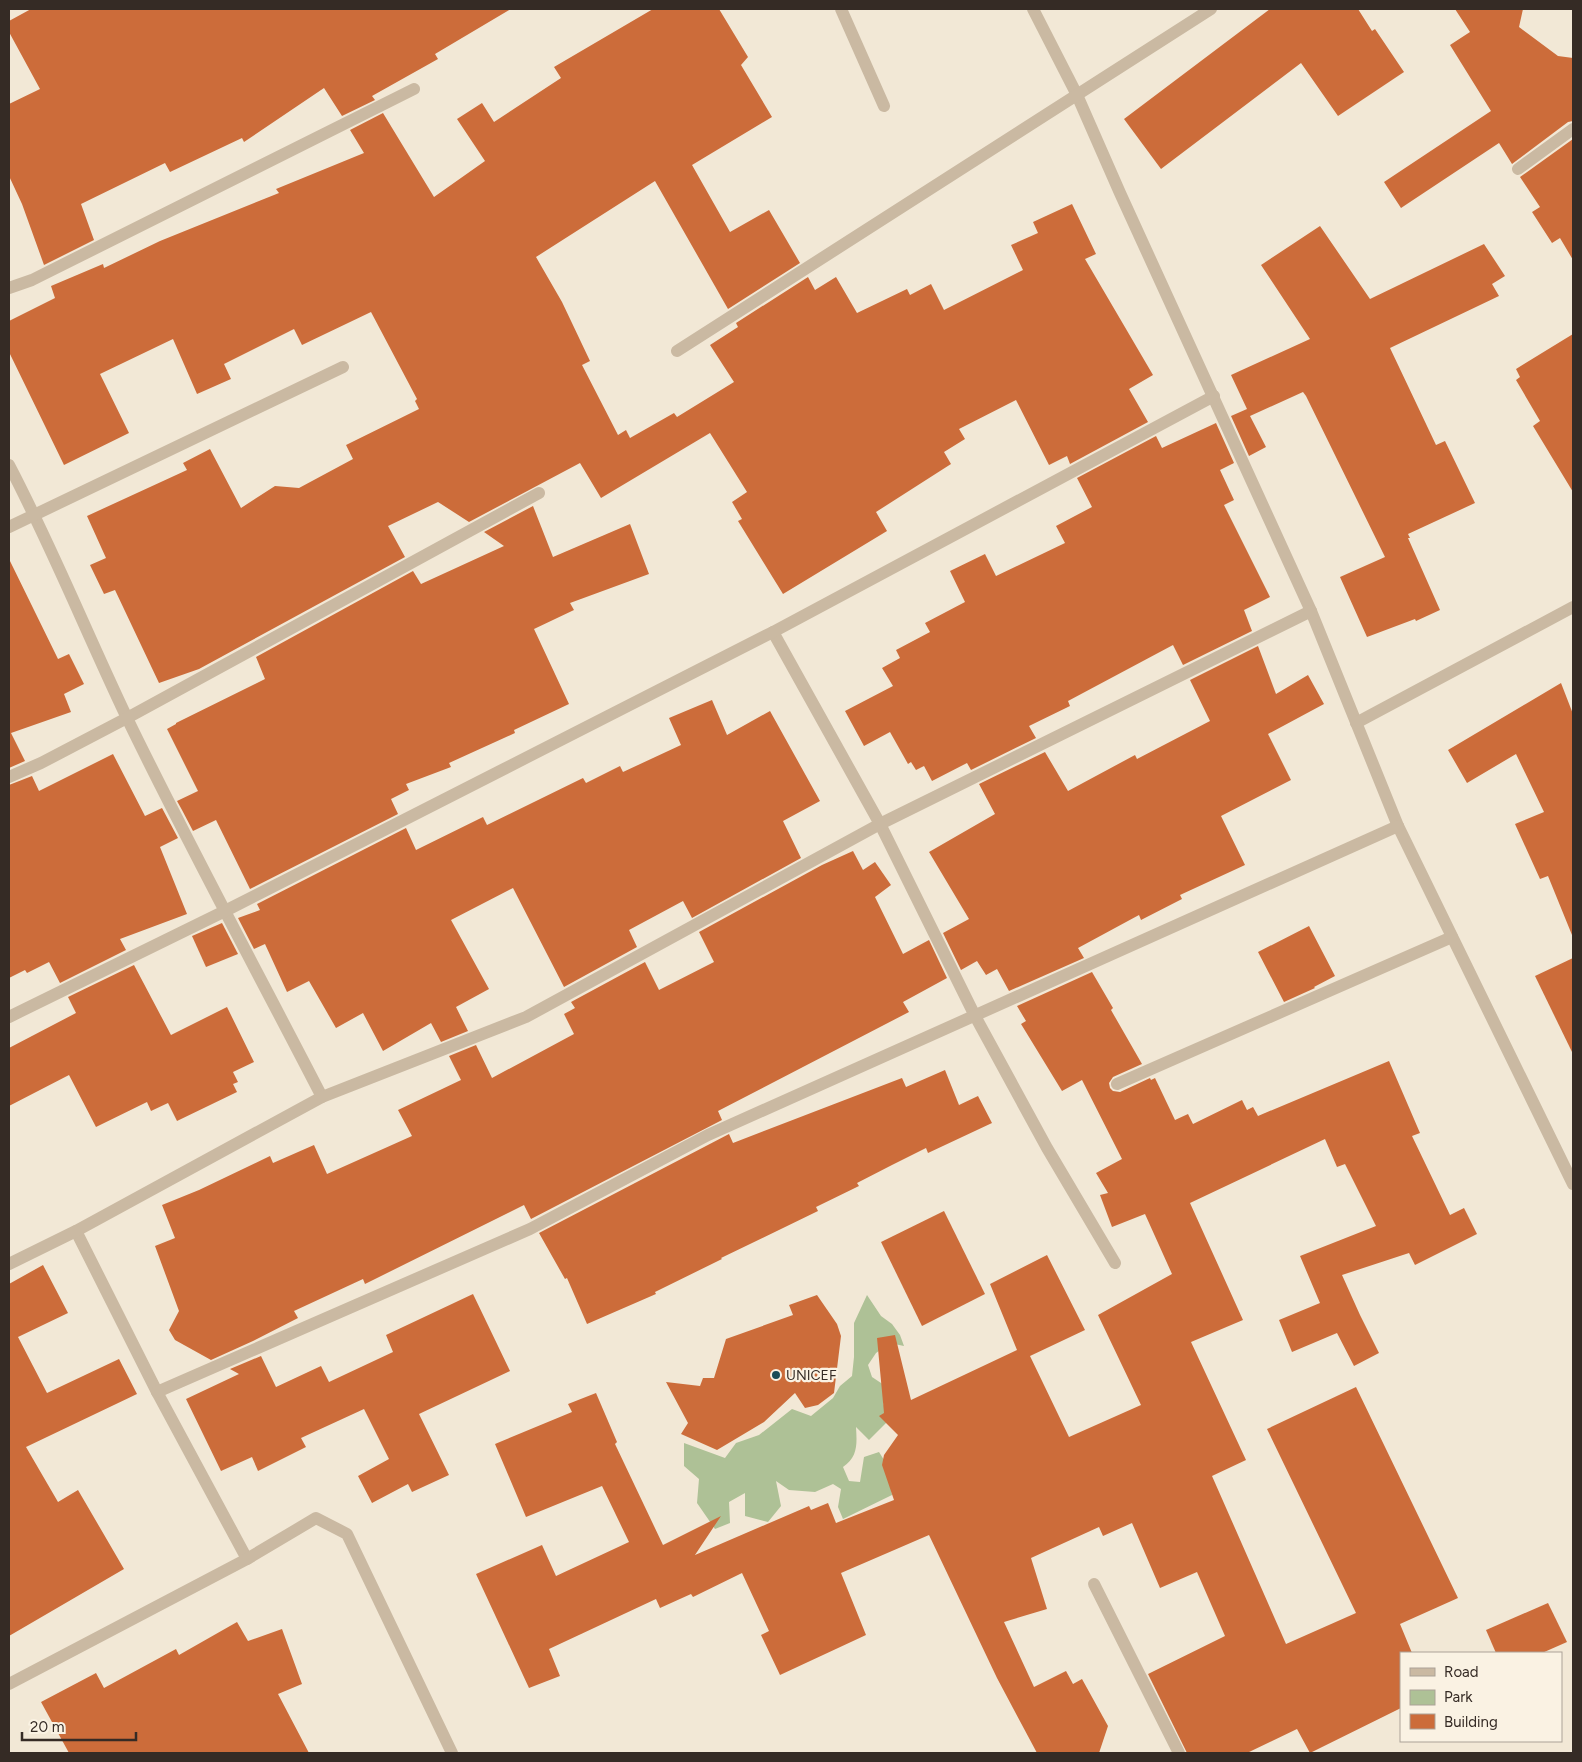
<svg xmlns="http://www.w3.org/2000/svg" width="1582" height="1762" viewBox="0 0 1582 1762" font-family="Figtree,sans-serif">
<style>
.green{fill:#aec196}
.building{fill:#cc6c3a}
.lines{fill:none;stroke-linecap:round;stroke-linejoin:round}
.lane{stroke:#cab9a2;stroke-width:12}
.street{stroke:#cab9a2;stroke-width:12}
.poi-dot{fill:#194d58;stroke:#faf2e3;stroke-width:2}
.labels{text-anchor:middle;dominant-baseline:central;stroke-width:4.5;stroke-linejoin:round;paint-order:stroke}
.poi-label{font-size:14px;fill:#352b25;stroke:#faf2e3;text-anchor:start}
</style>
<rect width="100%" height="100%" fill="#f2e8d6"/>
<!-- green -->
<path class="green" d="M 867,1295 L 881,1316 L 892,1324 L 900,1335 L 904,1346 L 890,1343 L 876,1353 L 868,1365 L 872,1377 L 884,1385 L 883,1403 L 889,1420 L 869,1440 L 856,1427 C 857,1444 858,1457 843,1467 L 849,1481 L 860,1482 L 864,1457 L 879,1452 L 889,1468 L 892,1495 L 843,1519 L 838,1507 L 841,1489 L 833,1484 L 815,1492 L 789,1490 L 776,1481 L 781,1506 L 768,1522 L 745,1516 L 745,1493 L 729,1502 L 730,1523 L 715,1529 L 697,1503 L 699,1479 L 684,1466 L 684,1443 L 725,1458 L 736,1443 L 759,1435 L 792,1409 L 811,1416 L 833,1398 L 840,1386 L 852,1376 L 854,1357 L 854,1323 Z"/>
<!-- building -->
<g class="building">
<polygon points="31,9 511,9 435,54 438,59 372,96 375,100 342,116 324,88 244,142 242,138 170,172 165,163 81,204 94,240 44,265 22,204 9,176 9,104 40,89 9,32 9,21"/>
<polygon points="653,9 719,9 748,57 741,65 772,117 692,165 730,232 769,210 800,263 728,309 655,181 536,257 562,302 590,361 582,365 618,435 626,430 630,438 674,413 677,417 734,382 710,345 738,327 736,323 808,277 815,290 836,277 857,313 907,289 910,295 931,284 944,310 1023,270 1011,245 1038,233 1033,222 1072,204 1096,254 1085,259 1153,375 1129,389 1148,422 1070,464 1067,456 1049,465 1016,400 959,429 965,439 944,452 951,464 876,512 887,531 783,594 738,521 742,519 732,502 747,492 710,433 601,498 580,463 469,522 438,502 388,526 405,557 199,669 159,683 115,590 104,594 90,565 106,558 87,516 187,470 183,463 210,449 241,508 275,486 299,488 353,459 346,445 419,409 415,401 417,399 371,312 302,345 294,329 224,364 231,379 197,394 173,339 100,374 129,433 64,465 9,352 9,321 55,298 51,286 103,264 104,268 160,241 279,193 276,189 364,153 350,130 383,113 434,197 485,161 457,119 482,103 494,122 561,78 554,67"/>
<polygon points="1270,9 1358,9 1372,31 1375,29 1404,72 1338,116 1301,63 1161,169 1124,119"/>
<polygon points="1455,9 1523,9 1519,27 1558,56 1573,58 1573,121 1568,122 1512,164 1499,143 1401,208 1384,182 1491,111 1450,45 1470,32"/>
<polygon points="1573,139 1573,260 1560,238 1552,243 1532,212 1540,207 1520,177"/>
<polygon points="1320,226 1370,299 1484,244 1505,276 1492,284 1499,296 1390,348 1436,445 1445,441 1475,503 1408,534 1410,538 1408,538 1440,610 1416,621 1415,619 1367,637 1340,577 1385,557 1306,396 1303,392 1250,416 1266,447 1249,456 1231,416 1247,409 1231,375 1310,339 1261,265"/>
<polygon points="1573,334 1573,492 1533,426 1540,421 1516,380 1520,377 1516,369"/>
<polygon points="1216,423 1234,463 1220,470 1234,500 1224,505 1270,597 1244,610 1252,631 1183,665 1173,645 1068,701 1070,706 1029,726 1036,738 971,770 967,763 932,781 924,766 916,770 911,762 908,764 890,732 864,746 845,711 893,686 882,668 900,658 896,650 930,632 925,623 965,602 950,571 985,554 996,576 1065,543 1056,526 1092,507 1077,478 1156,436 1162,448"/>
<polygon points="533,506 553,557 630,524 649,574 570,603 574,610 534,629 569,704 514,730 515,733 449,763 451,767 406,784 409,790 391,799 398,814 250,889 216,820 193,831 182,810 177,801 198,791 167,729 176,724 176,723 265,679 256,657 413,571 421,584 504,546 484,532"/>
<polygon points="9,559 58,659 69,654 84,684 64,694 71,712 11,733 25,761 9,768"/>
<polygon points="1258,646 1276,694 1308,675 1324,704 1268,734 1291,780 1221,816 1245,865 1180,895 1182,899 1141,920 1139,915 1078,948 1084,958 1009,991 997,969 986,975 977,961 961,970 943,933 969,919 929,852 995,814 979,784 1045,752 1068,791 1135,755 1137,759 1210,721 1190,680"/>
<polygon points="1561,683 1573,714 1573,935 1572,935 1548,876 1540,879 1515,824 1544,812 1516,754 1467,783 1448,750"/>
<polygon points="712,700 727,735 770,711 820,801 783,821 801,858 692,918 683,901 629,930 637,947 564,987 513,888 451,920 489,989 456,1007 468,1031 441,1042 431,1023 383,1051 363,1013 336,1028 309,981 287,992 265,944 254,949 238,918 260,910 257,904 406,828 416,850 483,817 487,825 583,778 586,783 620,766 623,772 681,745 669,718"/>
<polygon points="113,754 145,816 162,808 178,838 160,847 187,914 120,939 126,950 60,983 49,962 27,973 25,970 9,978 9,785 32,776 39,791"/>
<polygon points="853,851 863,870 875,862 891,885 875,897 903,954 929,940 947,978 903,1002 909,1012 718,1111 722,1120 531,1219 524,1205 365,1284 363,1279 294,1311 298,1318 253,1341 211,1360 175,1340 169,1330 179,1311 155,1246 175,1238 162,1205 199,1190 270,1156 273,1163 314,1145 327,1174 412,1136 398,1110 461,1080 449,1056 476,1045 492,1078 574,1034 564,1014 575,1008 571,1002 645,962 659,990 714,962 699,932 822,865"/>
<polygon points="222,923 238,954 206,967 192,936"/>
<polygon points="1309,926 1335,976 1314,987 1315,988 1284,1002 1258,952"/>
<polygon points="1573,958 1573,1054 1535,976"/>
<polygon points="134,965 171,1035 227,1007 254,1062 233,1072 238,1082 233,1084 237,1092 177,1121 168,1103 151,1111 147,1102 96,1127 69,1075 9,1106 9,1048 76,1013 68,997"/>
<polygon points="1092,972 1113,1008 1111,1010 1142,1064 1113,1077 1109,1083 1110,1088 1113,1091 1120,1092 1150,1078 1151,1080 1155,1078 1175,1120 1188,1114 1193,1124 1242,1100 1247,1110 1253,1107 1258,1116 1389,1061 1420,1133 1412,1136 1450,1215 1464,1208 1477,1234 1415,1265 1409,1253 1342,1275 1360,1315 1379,1353 1354,1366 1337,1333 1292,1352 1279,1320 1320,1303 1300,1256 1376,1226 1345,1164 1337,1167 1325,1139 1190,1203 1243,1320 1191,1342 1246,1460 1212,1476 1286,1644 1356,1613 1267,1429 1356,1387 1458,1598 1400,1624 1412,1653 1401,1653 1401,1708 1310,1753 1297,1729 1247,1753 1187,1753 1148,1674 1225,1636 1197,1572 1160,1588 1132,1523 1103,1536 1099,1527 1031,1558 1047,1609 1004,1622 1034,1687 1066,1671 1073,1684 1082,1679 1108,1726 1099,1753 1037,1753 997,1678 929,1535 841,1573 866,1635 780,1675 761,1635 769,1631 742,1573 693,1597 691,1594 660,1608 656,1599 549,1649 560,1676 529,1688 476,1574 542,1545 556,1576 629,1542 602,1486 526,1517 495,1444 572,1412 568,1404 596,1393 617,1442 615,1444 663,1545 721,1516 695,1555 809,1506 811,1510 828,1503 836,1523 894,1500 882,1465 884,1455 898,1435 879,1416 884,1413 877,1338 895,1335 911,1400 1017,1350 990,1284 1047,1255 1085,1330 1030,1356 1069,1437 1141,1405 1098,1315 1172,1274 1145,1214 1112,1227 1100,1195 1108,1193 1096,1173 1122,1159 1082,1080 1062,1091 1021,1024 1026,1021 1017,1006"/>
<polygon points="945,1070 959,1105 978,1096 992,1123 928,1153 926,1148 892,1165 857,1183 859,1186 816,1207 818,1211 721,1258 722,1259 655,1292 656,1294 587,1324 567,1278 565,1279 539,1233 729,1134 733,1143 902,1078 906,1087"/>
<polygon points="944,1211 985,1294 922,1326 881,1242"/>
<polygon points="43,1265 68,1313 18,1337 47,1393 119,1359 137,1394 26,1447 58,1502 78,1490 124,1569 9,1636 9,1284"/>
<polygon points="473,1294 510,1371 419,1414 449,1475 412,1492 408,1484 372,1503 358,1476 389,1459 364,1409 301,1438 306,1447 258,1471 252,1457 221,1471 186,1399 239,1374 230,1369 261,1356 276,1387 321,1366 329,1382 393,1352 386,1335"/>
<polygon points="817,1295 837,1324 841,1336 834,1393 818,1405 805,1408 795,1393 764,1422 717,1450 681,1434 688,1423 666,1382 700,1386 703,1378 714,1378 726,1339 793,1315 789,1305"/>
<polygon points="1548,1603 1567,1642 1542,1653 1496,1653 1486,1630"/>
<polygon points="237,1622 248,1641 282,1629 302,1684 278,1694 309,1753 69,1753 41,1702 96,1673 104,1688 176,1649 179,1655"/>
</g>
<g class="lines">
<!-- lane -->
<g class="lane">
<polyline points="841,9 884,106"/>
<polyline points="1518,169 1573,129"/>
<polyline points="1117,1084 1452,937"/>
<polyline points="1094,1584 1179,1753"/>
</g>
<!-- street -->
<g class="street">
<polyline points="1033,9 1077,95 1120,193 1311,611 1398,826 1573,1184"/>
<polyline points="9,288 32,280 414,89"/>
<polyline points="677,351 1211,9"/>
<path d="M 9,465 C 52,547 87,634 127,718 C 189,846 257,971 322,1097"/>
<polyline points="9,527 343,367"/>
<polyline points="773,632 880,824 975,1016 1047,1148 1115,1263"/>
<polyline points="1356,723 1573,607"/>
<polyline points="9,777 41,763 127,718 539,493"/>
<polyline points="9,1017 225,911 773,632 1214,396"/>
<polyline points="76,1231 157,1392 247,1559"/>
<polyline points="9,1264 76,1231 322,1097 526,1017 880,824 1311,611"/>
<polyline points="157,1392 530,1229 708,1135 1398,826"/>
<polyline points="9,1684 247,1559 316,1518 347,1534 452,1753"/>
</g>
</g>
<!-- markers -->
<circle class="poi-dot" cx="776" cy="1375" r="5"/>
<g class="labels">
<!-- poi labels -->
<g class="poi-label">
<text x="786" y="1375">UNICEF</text>
</g>
</g>
<!-- border -->
<rect width="1582" height="1762" fill="none" stroke="#352b25" stroke-width="20"/>
<!-- legend -->
<rect x="1400" y="1652" width="162" height="90" fill="#faf2e3" stroke="#aba297"/>
<rect x="1410" y="1668" width="25" height="8" fill="#cab9a2" stroke="#aba297"/>
<text x="1444" y="1677" font-size="15" fill="#352b25">Road</text>
<rect x="1410" y="1690" width="25" height="15" fill="#aec196" stroke="#aba297"/>
<text x="1444" y="1702" font-size="15" fill="#352b25">Park</text>
<rect x="1410" y="1714" width="25" height="15" fill="#cc6c3a" stroke="#aba297"/>
<text x="1444" y="1727" font-size="15" fill="#352b25">Building</text>
<!-- scale -->
<path d="M22 1732v8h114v-8" fill="none" stroke="#352b25" stroke-width="2.5"/>
<text x="30" y="1732" font-size="15" fill="#352b25" stroke="#faf2e3" stroke-width="4" paint-order="stroke">20 m</text>
</svg>
